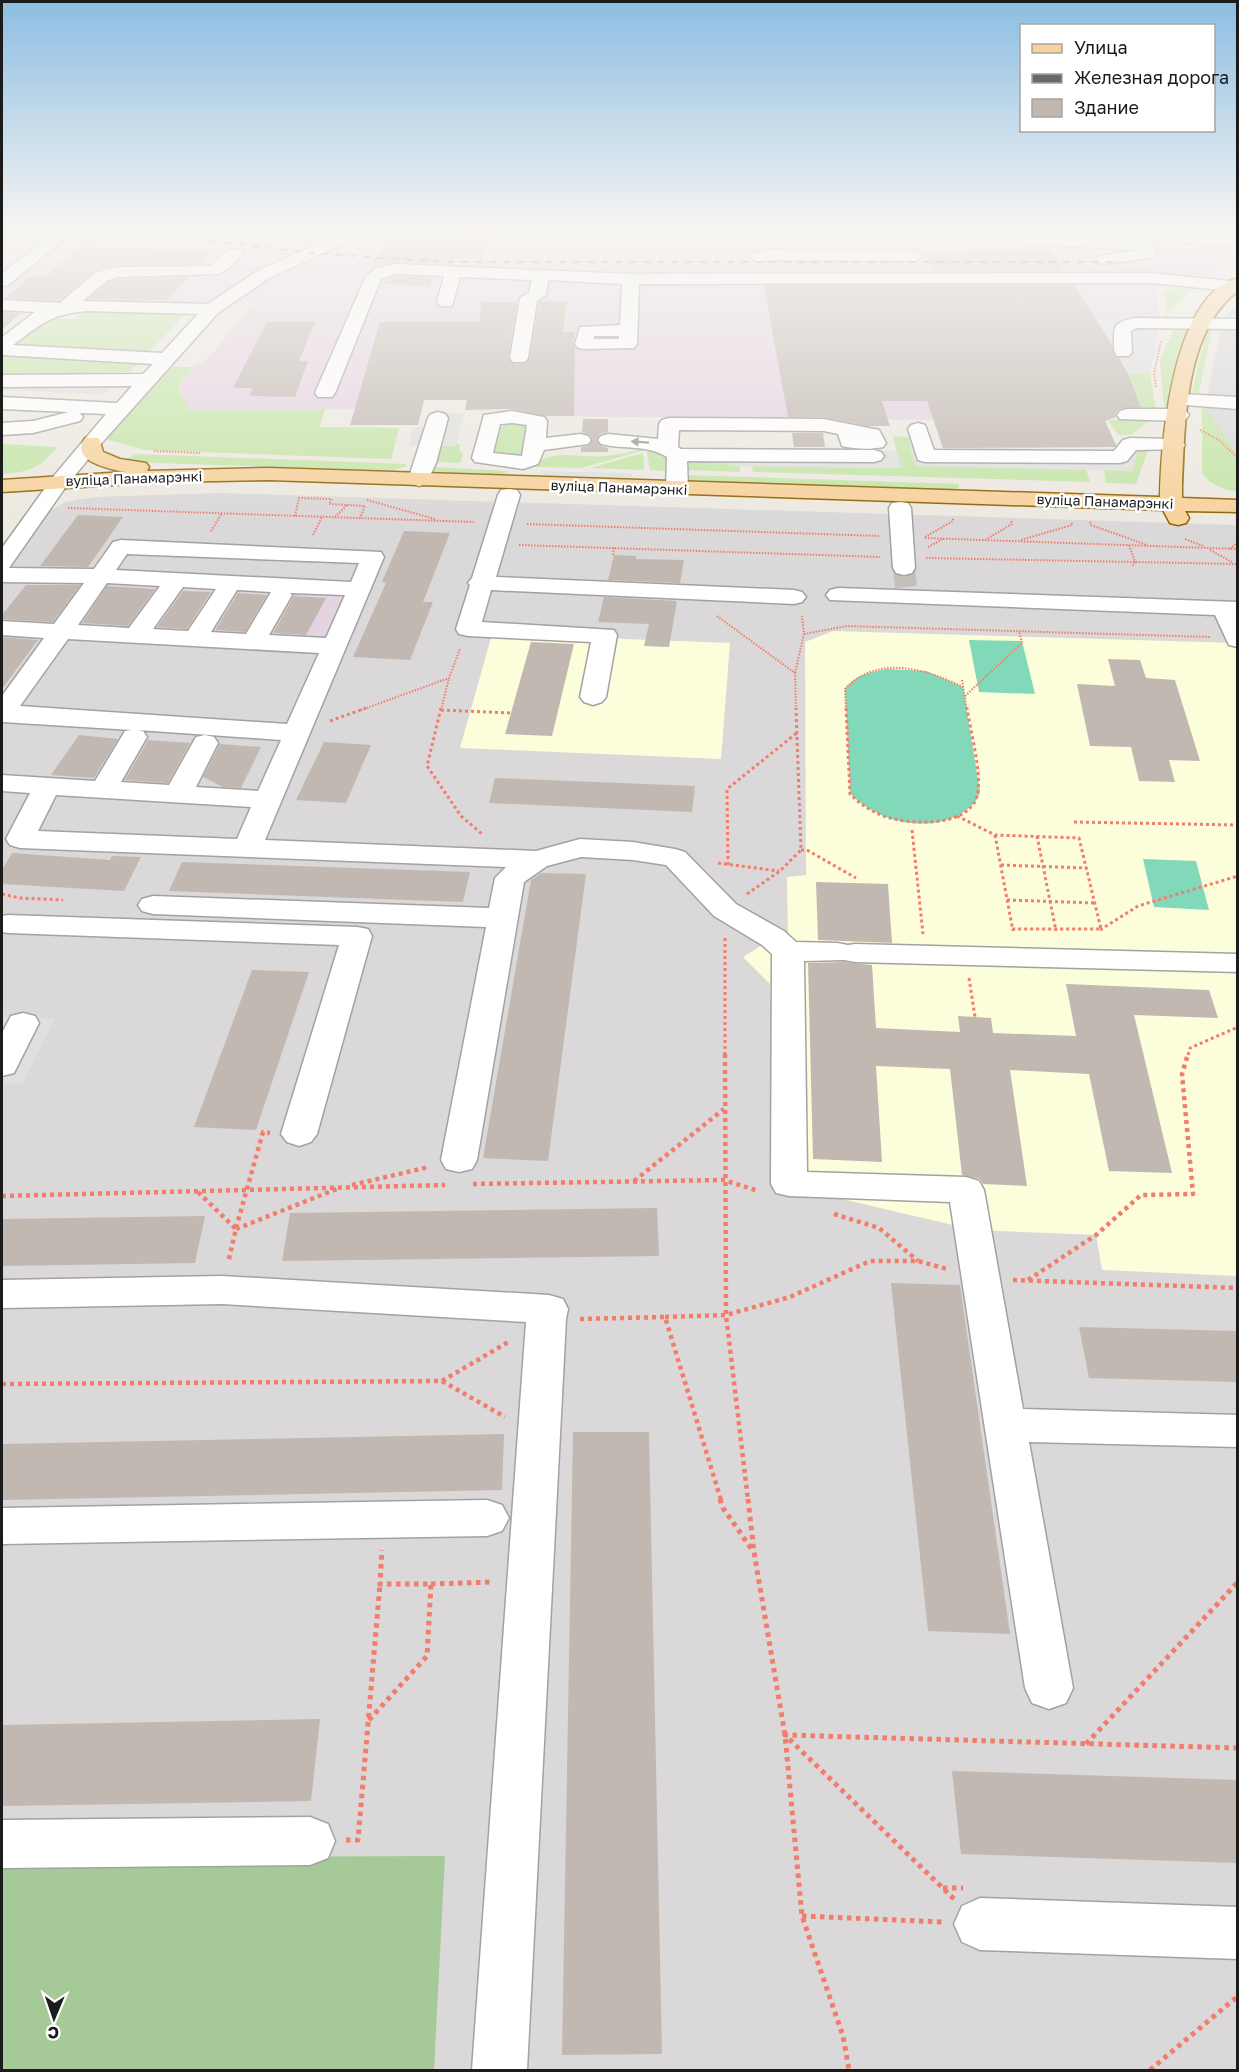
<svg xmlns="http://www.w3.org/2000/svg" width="1239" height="2072" viewBox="0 0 1239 2072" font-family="'Golos Text',sans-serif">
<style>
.residential{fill:#dad8d8}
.industrial{fill:#e5d3e2}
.education{fill:#fcfdda}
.grass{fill:#c5e5a8}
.forest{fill:#a5ca97}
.pitch{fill:#82d9ba}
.parking{fill:#dfdfdf}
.building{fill:#c1b8b1}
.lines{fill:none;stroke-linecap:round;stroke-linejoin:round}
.minor-tunnel-far1{stroke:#c3c0b9;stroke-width:18;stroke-dasharray:18 9;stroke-linecap:butt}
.minor-tunnel{stroke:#c3c0b9;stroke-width:22;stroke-dasharray:22 11;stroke-linecap:butt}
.minor-casing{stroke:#a2a2a2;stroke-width:3}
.major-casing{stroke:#8d6406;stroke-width:3}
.path-far3{stroke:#f37d6c;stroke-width:2;stroke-dasharray:1.5 1.5;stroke-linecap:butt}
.path-far2{stroke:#f37d6c;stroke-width:3;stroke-dasharray:3 3;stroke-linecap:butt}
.path-far1{stroke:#f37d6c;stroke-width:4.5;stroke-dasharray:4 4;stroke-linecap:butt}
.path{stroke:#f37d6c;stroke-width:5;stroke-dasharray:4.5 4.5;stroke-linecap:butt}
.minor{fill:#fff;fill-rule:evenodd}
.major{fill:#f7d29c;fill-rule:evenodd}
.rail{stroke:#696969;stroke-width:2;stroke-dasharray:7 7;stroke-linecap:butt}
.oneway{fill:#989898}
.labels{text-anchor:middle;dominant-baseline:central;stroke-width:5;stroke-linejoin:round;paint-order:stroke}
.far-street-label{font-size:14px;fill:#1b1b1b;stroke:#fff}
</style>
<rect width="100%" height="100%" fill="#ede9e1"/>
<!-- residential -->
<g class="residential">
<polygon points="1237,304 1237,452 1235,452 1205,407 1221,327 1231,308"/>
<polygon points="219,493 1237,525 1237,2070 2,2070 2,567 43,515 65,502 96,497"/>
</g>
<!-- industrial -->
<g class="industrial">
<polygon points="2,232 1237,232 1237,264 1215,275 1151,275 1155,281 1171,285 1156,290 1160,324 1150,373 1129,374 1139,399 987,401 1104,421 1117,447 943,449 939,436 944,436 939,420 527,416 527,410 515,410 516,400 358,400 355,409 189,410 178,385 193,367 205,360 215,350 252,304 78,300 63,305 2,302"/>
<polygon points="111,580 344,594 320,641 76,627"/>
</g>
<!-- education -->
<g class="education">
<polygon points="833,631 1237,643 1237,1276 1102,1270 1096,1235 974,1230 778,1184 770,984 743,957 773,938 788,939 787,877 806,875 805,642"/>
<polygon points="492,634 730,643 721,759 460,748"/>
</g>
<!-- grass -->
<g class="grass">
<polygon points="1181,287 1192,290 1172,308 1167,318 1164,291"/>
<polygon points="84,310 181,314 184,316 147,354 8,348 44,320 55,316 57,319 75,319"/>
<polygon points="1190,324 1184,337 1169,407 1164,406 1160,360 1175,325"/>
<polygon points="1213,325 1198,397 1192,392 1207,327"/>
<polygon points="12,356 139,361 130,372 2,374 2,357"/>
<polygon points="173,367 193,367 178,386 189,410 325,409 320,427 399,428 391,459 146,450 108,440 106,434"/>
<polygon points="1150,373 1156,410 1138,411 1129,407 1138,399 1128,374"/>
<path d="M 1205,407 L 1235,451 L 1237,452 L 1237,492 C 1224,490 1209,484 1202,473 L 1202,408 Z"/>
<polygon points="1136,419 1151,420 1130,435 1118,435 1108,420"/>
<polygon points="508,423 529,424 520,460 490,454 496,430"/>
<polygon points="893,436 908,437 916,466 1086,469 1090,482 753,472 752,466 900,468"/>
<path d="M 2,444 L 58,447 C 39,468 31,472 2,474 Z"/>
<polygon points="456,444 460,444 459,450 463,454 460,463 436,462 442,446 455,446"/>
<polygon points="1138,447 1148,450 1136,484 1106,483 1104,470 1132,470"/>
<path d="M 638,450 L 645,450 L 581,468 L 532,467 C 553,447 579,459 605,456 C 616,455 627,453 638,450 Z"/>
<polygon points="653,450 670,453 668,471 650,470 647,452"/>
<polygon points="643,453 644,470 590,468"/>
<polygon points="136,454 406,464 407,466 391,471 129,462 123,460"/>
<polygon points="686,459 728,459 729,466 740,466 740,472 686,470"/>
<polygon points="434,467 509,471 500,476 437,474 431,469"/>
<polygon points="685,475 959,484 958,490 696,482 685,478"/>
<polygon points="244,478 1100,508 254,481 109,486 110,483"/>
</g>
<!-- forest -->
<polygon class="forest" points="445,1856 434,2070 2,2070 2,1858"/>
<!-- pitch -->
<g class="pitch">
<polygon points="969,640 1022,641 1035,694 979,692"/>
<path d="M 888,669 L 926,671 L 963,687 L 980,792 C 977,802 970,808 962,813 C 928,834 876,822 850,793 L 845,689 C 856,674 871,672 888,669 Z"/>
<polygon points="1143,859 1196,861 1209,910 1154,907"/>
</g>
<!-- parking -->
<g class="parking">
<polygon points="1096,319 1159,320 1150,373 1128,374"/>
<polygon points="2,375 123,375 104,395 2,390"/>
<polygon points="436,413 464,413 456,446 409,445 413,427 432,427"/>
<polygon points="908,437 931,437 936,451 1137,452 1133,471 915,466"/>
<polygon points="727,450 897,451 901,468 729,466"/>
<polygon points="540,471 631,473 634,480 547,478"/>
<polygon points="2,1015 55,1019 22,1085 2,1084"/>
</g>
<!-- building -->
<g class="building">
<polygon points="489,236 482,259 440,258 438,264 396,262 376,266 370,270 382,245 385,245 385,238"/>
<polygon points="79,246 213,251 202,264 120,265 96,270 58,301 6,298 29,277 45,277"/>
<polygon points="1051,250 1065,271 936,271 926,251"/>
<polygon points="396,276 433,278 430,287 382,283"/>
<polygon points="189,277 167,300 89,299 109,282 120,279"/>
<polygon points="1074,285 1112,345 1115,357 1119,358 1128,374 1141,407 1119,409 1115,414 1116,417 1105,421 1116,445 1115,447 943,448 927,401 882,401 890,426 868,426 824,417 788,417 764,286"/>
<polygon points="541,301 567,301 563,332 575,332 573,343 575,348 574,416 546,416 512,409 465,410 467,400 424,400 418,425 350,425 380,322 480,322 481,302 517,302 508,358 513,364 525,364 530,358 539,302"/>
<polygon points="2,312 21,313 2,330"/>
<polygon points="267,322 315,322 299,361 308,361 295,397 249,396 253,388 233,388"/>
<polygon points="583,419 608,419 608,432 600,434 596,440 601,446 608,448 608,452 581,452 581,447 588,446 593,440 590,435 582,432"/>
<polygon points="792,433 823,433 825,447 794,447"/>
<polygon points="78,515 123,517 88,567 40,566"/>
<polygon points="404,531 450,533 423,602 433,602 410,660 353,657 386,583 382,582"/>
<polygon points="614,555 636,556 636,559 684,560 680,583 608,580"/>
<polygon points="26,585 80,585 53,622 2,619 2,615"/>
<polygon points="107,586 155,589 128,626 82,623"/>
<polygon points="183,591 211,592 187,629 157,627"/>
<polygon points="238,593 267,595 245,632 215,630"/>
<polygon points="294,596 326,598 306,635 273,633"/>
<polygon points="604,597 677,601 669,647 644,646 649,624 598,622"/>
<polygon points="2,637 38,640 2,689"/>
<polygon points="531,642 574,644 552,736 505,734"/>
<polygon points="1108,659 1140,660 1146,678 1175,680 1200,761 1169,760 1175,782 1139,781 1131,747 1090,746 1077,684 1115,686"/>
<polygon points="79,735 118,739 94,778 51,775"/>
<polygon points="148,740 190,743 168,783 125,780"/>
<polygon points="324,742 371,745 346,803 296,800"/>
<polygon points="220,744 261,747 241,788 223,787 203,777"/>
<polygon points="495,778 695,786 692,812 489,803"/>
<polygon points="12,853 110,860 112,856 141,857 124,891 2,884 2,870"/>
<polygon points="182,862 470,872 463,902 169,891"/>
<polygon points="541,873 586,874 548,1161 483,1158 531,880"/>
<polygon points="816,882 888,884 892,943 818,940"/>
<polygon points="844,962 872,965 876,1028 960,1032 958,1016 975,1017 991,1018 993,1033 1076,1036 1066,984 1209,990 1218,1018 1134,1015 1172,1173 1109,1171 1089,1074 1010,1070 1027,1186 983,1184 980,1179 962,1175 950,1069 876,1066 882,1162 813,1159 808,963"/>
<polygon points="252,970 309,972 256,1130 194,1127"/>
<polygon points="657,1208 659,1256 282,1261 290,1213"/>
<polygon points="205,1216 195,1263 2,1266 2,1219"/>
<polygon points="891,1283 960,1285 1010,1634 928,1631"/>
<polygon points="1079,1327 1238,1331 1238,1382 1089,1378"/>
<polygon points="573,1432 649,1432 662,2054 562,2055"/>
<polygon points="504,1434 502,1490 2,1500 2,1444"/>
<polygon points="320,1719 311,1801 2,1806 2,1725"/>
<polygon points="952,1771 1238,1780 1238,1863 961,1854"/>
</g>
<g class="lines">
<!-- minor-tunnel-far1 -->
<polyline class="minor-tunnel-far1" points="993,259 1009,259"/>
<!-- minor-tunnel -->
<polyline class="minor-tunnel" points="904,568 906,587"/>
<!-- minor casing -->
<g class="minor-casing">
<g id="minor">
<polygon points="28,232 57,234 65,239 8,285 2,286 2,273 42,243 17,241 9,236 14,232"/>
<path d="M 344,232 L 365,232 L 363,235 L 269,278 L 218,313 L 99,446 L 67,485 L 9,568 L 94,569 L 113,542 L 121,540 L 381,552 L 384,557 L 265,840 L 536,851 L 580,839 L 633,842 L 675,849 L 685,852 L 736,904 L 784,931 L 796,942 L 837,943 L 848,945 L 855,944 L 1238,954 L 1238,972 L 855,962 L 844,960 L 804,961 L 807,1172 L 966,1177 L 979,1181 L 984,1190 L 1023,1409 L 1238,1415 L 1238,1447 L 1029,1442 L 1073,1688 L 1066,1703 L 1049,1709 L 1032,1703 L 1025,1688 L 950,1202 L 789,1196 L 776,1193 L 771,1184 L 772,954 L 762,945 L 714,916 L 666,865 L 633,860 L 581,857 L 547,866 L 524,882 L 477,1160 L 472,1169 L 459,1172 L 446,1169 L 441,1160 L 486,927 L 153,914 L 142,911 L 138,905 L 142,899 L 153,896 L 489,908 L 495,878 L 506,867 L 20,848 L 10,845 L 6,839 L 30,793 L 2,791 L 2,775 L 95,781 L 125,731 L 132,730 L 2,722 L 2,696 L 44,638 L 2,635 L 2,621 L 54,624 L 84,583 L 2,582 L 2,548 L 53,477 L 106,414 L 80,413 L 83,417 L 80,421 L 33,433 L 2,435 L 2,423 L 33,421 L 69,412 L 2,409 L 2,397 L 117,403 L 132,386 L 2,387 L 2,375 L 143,374 L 153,364 L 2,355 L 2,337 L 35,312 L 2,310 L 2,300 L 60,303 L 96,272 L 120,267 L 210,266 L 229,250 L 241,250 L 243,253 C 237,262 228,270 218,274 L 120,277 L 108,280 L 83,301 L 208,304 L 257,271 ZM 87,311 L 198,314 L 162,353 L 13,345 C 41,324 51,314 87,311 ZM 127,554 L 359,563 L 351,582 L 116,570 ZM 107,583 L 160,586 L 129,628 L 78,625 ZM 183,587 L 216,589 L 188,631 L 153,629 ZM 237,590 L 271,592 L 246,634 L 211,632 ZM 290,593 L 345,595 L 326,638 L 269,635 L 292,595 ZM 68,639 L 319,653 L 287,724 L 20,706 ZM 138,730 L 281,740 L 258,791 L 196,787 L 218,743 L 214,737 L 205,735 L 196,737 L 169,785 L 121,782 L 147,737 L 143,731 ZM 56,795 L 251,807 L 237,839 L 38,831 Z"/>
<polygon points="1162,232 1238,236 1238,246 1170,242 1164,240"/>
<polygon points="1028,236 1143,238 1149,240 1158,253 1150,258 1104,264 1098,262 1096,259 1098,256 1140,250 1022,244 1020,241"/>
<polygon points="766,250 915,251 923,256 915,261 766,260 758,262 750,257 752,254"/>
<path d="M 396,264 L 631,274 L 1152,273 L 1230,281 L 1236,282 L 1238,287 L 1230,291 L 1152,283 L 639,284 L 637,344 L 634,348 L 584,349 L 578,348 L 575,344 L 580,327 L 620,325 L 622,284 L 548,280 L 546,295 L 537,301 L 528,358 L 525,362 L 513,362 L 510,358 L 520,298 L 529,292 L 532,280 L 460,277 L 452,306 L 440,306 L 437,302 L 444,276 L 396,274 L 381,279 L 335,393 L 332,397 L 318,397 L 315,393 L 366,276 L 376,268 ZM 594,336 L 619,336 L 619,339 L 594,339 Z"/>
<path d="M 1135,318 L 1238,319 L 1238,329 L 1137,328 L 1131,331 L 1132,352 L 1129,356 L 1117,356 C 1113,350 1114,347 1114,341 C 1113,322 1118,322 1135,318 Z"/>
<polygon points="1180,394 1238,397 1238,409 1173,404 1170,400 1173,396"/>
<polygon points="1127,409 1179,409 1186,411 1189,415 1186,419 1179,421 1120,419 1117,415 1120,411"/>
<path d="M 512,411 L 544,417 L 547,421 L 546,438 L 581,434 L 588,436 L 591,440 L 588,444 L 544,450 L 538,464 L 523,469 L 475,462 L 472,458 L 484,415 ZM 512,423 L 527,425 L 522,456 L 493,453 L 500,424 Z"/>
<polygon points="438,412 445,414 448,418 436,463 426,484 419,486 412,484 408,480 428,418 431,414"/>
<path d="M 669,418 L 824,419 L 879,430 L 886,443 L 883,447 C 870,450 855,449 842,446 L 838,434 L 824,431 L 679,430 L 678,447 L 681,449 L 874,450 L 881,452 L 884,456 L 881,460 L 874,462 L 687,461 L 688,489 L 684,493 L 677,495 L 670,493 L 666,489 L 667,457 C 646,444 624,450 601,444 L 598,440 L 601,436 L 608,434 L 658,439 L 659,424 L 662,420 Z"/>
<polygon points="918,423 925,425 934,450 1114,451 1123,440 1130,438 1175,439 1182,441 1185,445 1182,449 1136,450 1127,461 1120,463 925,462 918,460 908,429 911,425"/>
<polygon points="509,489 517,490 520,495 496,577 794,590 802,592 806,597 802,602 794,604 491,590 482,622 614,630 617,635 606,697 602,702 593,705 584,702 580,697 591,642 468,636 459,634 456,629 470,585 468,583 472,578 498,495 501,490"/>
<polygon points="900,502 908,503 911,508 915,568 912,573 904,575 896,573 893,568 889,508 892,503"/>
<polygon points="838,588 1238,602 1238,647 1229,645 1215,615 830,600 826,595 830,590"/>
<polygon points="8,915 357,927 368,929 372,936 317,1134 311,1142 299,1146 287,1142 281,1134 339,945 8,933 2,932 2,916"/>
<polygon points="23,1013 35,1016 39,1023 14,1073 2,1076 2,1033 11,1016"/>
<polygon points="222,1276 549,1295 563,1299 568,1309 566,1319 527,2070 472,2070 526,1322 222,1304 2,1308 2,1280"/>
<polygon points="487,1500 502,1505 509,1518 502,1531 487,1536 2,1544 2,1508"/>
<polygon points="310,1817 328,1824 335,1841 328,1858 310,1865 2,1868 2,1820"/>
<polygon points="980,1898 1238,1907 1238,1959 980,1950 962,1942 954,1924 962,1906"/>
</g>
</g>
<!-- major casing -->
<g class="major-casing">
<path id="major" d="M 1238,278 L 1238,291 C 1184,331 1185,425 1182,486 L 1182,498 L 1238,500 L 1238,512 L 1185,511 L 1189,518 L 1186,523 L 1178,525 L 1170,523 L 1163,510 L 269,480 L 163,482 L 2,492 L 2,480 L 125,472 C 109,469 69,461 85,438 L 99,438 L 103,452 L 120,459 L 146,463 L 149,467 L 147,471 L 269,468 L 1160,497 C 1161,443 1172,294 1238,278 Z"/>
</g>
<!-- path-far3 -->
<g class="path-far3">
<polyline points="1156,387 1154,373 1161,341"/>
<polyline points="1200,430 1219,440 1238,458"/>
<polyline points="154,451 200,453"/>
<polyline points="332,499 329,504 365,506 360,518"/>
<polyline points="367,500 435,519"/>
<polyline points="68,508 474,522"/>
<polyline points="295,516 299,498 330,499"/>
<polyline points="335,517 347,505"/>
<polyline points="1090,522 1091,525 1147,545"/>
<polyline points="527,524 879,536"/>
<polyline points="211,531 222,513"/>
<polyline points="313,535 322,517"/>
<polyline points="925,537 953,521 953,518"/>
<polyline points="925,538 1238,549"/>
<polyline points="1185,539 1203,546"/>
<polyline points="985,540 1012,524 1011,520"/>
<polyline points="1021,540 1072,525 1072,522"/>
<polyline points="519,545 880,557"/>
<polyline points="1129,545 1135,562 1132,567"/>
<polyline points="928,547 943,539"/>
<polyline points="1230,549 1238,542"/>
<polyline points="1210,550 1232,562"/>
<polyline points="613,555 614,547"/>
<polyline points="926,558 1238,564"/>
<polyline points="717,616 795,673 796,710"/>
<polyline points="804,634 847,626 1210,637"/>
<polyline points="795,673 804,634 802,616"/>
<polyline points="962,680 967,710"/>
<polyline points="965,696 1022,643 1019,631"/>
<polyline points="361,710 449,678 460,649"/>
<polyline points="441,710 449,678"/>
<path d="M 846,710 L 845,689 C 878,654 926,669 963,687"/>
</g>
<!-- path-far2 -->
<g class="path-far2">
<polyline points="441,708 427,766 461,816 482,834"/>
<path d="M 846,708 L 850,794 C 859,803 869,810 881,815 C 905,825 968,829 977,796 C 983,777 970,729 967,708"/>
<polyline points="441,710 511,713"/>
<polyline points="330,721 366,708"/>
<polyline points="957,816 995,835 1079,838 1101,929 1012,929"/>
<polyline points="1074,822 1238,825"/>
<polyline points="912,830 923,934"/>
<polyline points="995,835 1013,931"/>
<polyline points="1037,836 1056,931"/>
<polyline points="801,850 807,850 856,878"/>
<polyline points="718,863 779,871"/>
<polyline points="728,865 727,789 798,732"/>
<polyline points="1001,865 1086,868"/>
<polyline points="2,894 20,898 63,900"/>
<polyline points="747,894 780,871 801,850 796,708"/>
<polyline points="1007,900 1095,903"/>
<polyline points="1100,930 1138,906 1238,876"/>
<polyline points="969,978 975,1017"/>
<polyline points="725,1055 725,937"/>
<polyline points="1188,1055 1190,1048 1238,1027"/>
</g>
<!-- path-far1 -->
<g class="path-far1">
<polyline points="725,1054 726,1315 748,1500"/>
<polyline points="634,1181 724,1109"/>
<polyline points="473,1184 724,1180 758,1191"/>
<polyline points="352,1185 429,1167"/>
<polyline points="198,1192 236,1229 228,1263"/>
<polyline points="2,1196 445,1185"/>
<polyline points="834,1214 879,1228 918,1261"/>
<polyline points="236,1228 263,1132 270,1133"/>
<polyline points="236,1229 339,1188"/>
<polyline points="1013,1280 1238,1288"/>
<polyline points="1028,1280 1096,1235 1141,1195 1193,1194 1182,1074 1188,1054"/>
<polyline points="665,1317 726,1315 790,1297 870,1261 918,1261 947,1269"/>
<polyline points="580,1319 665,1317 721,1500"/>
<polyline points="442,1381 510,1341"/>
<polyline points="2,1384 442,1381 505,1417"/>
</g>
<!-- path -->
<g class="path">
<polyline points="720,1499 723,1508 753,1551"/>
<polyline points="748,1499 754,1552 785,1735 802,1916 843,2036 849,2070"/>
<polyline points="431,1584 493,1582"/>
<polyline points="369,1720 427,1656 431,1584 380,1584 382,1550"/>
<polyline points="1086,1744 1238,1582"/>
<polyline points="346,1840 358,1840 380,1584"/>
<polyline points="943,1888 963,1888"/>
<polyline points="954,1899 785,1735 1238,1748"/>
<polyline points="802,1916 943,1922"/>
<polyline points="1150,2070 1238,1996"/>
</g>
<!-- minor -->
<use href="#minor" class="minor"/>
<!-- major -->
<use href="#major" class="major"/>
<!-- rail -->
<polyline class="rail" points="141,232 310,253 445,262 1120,262"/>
</g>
<!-- one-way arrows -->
<defs><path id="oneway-solid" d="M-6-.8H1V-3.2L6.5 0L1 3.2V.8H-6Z" transform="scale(1.5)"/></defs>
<use class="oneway" href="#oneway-solid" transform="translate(640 442) rotate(-176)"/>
<!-- sky -->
<linearGradient id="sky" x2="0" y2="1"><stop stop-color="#8cbde2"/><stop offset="0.44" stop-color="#f7f5f2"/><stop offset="1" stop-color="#f7f5f2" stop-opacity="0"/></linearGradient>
<rect width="1239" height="522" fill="url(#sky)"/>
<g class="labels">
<!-- far-street labels -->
<g class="far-street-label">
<text transform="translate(134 478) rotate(-2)">вуліца Панамарэнкі</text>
<text transform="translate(619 487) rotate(2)">вуліца Панамарэнкі</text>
<text transform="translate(1105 501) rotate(2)">вуліца Панамарэнкі</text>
</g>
</g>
<!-- border -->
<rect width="1239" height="2072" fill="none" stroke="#1b1b1b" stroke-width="6"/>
<!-- legend -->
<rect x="1020" y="24" width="195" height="108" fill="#ffffff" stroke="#a4a4a4" stroke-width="1.5"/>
<rect x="1032" y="44" width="30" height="9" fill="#f7d29c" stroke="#a4a4a4" stroke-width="1.5"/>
<text x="1074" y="54" font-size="18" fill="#1b1b1b">Улица</text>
<rect x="1032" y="74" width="30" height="9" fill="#696969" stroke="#a4a4a4" stroke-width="1.5"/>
<text x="1074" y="84" font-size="18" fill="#1b1b1b">Железная дорога</text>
<rect x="1032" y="99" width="30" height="18" fill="#c1b8b1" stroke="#a4a4a4" stroke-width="1.5"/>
<text x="1074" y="114" font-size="18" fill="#1b1b1b">Здание</text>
<!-- north arrow -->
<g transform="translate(54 2018) rotate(182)" stroke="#ffffff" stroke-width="4.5" paint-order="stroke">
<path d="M0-4.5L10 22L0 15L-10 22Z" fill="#1b1b1b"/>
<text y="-9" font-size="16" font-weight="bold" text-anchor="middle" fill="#1b1b1b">С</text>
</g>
</svg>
